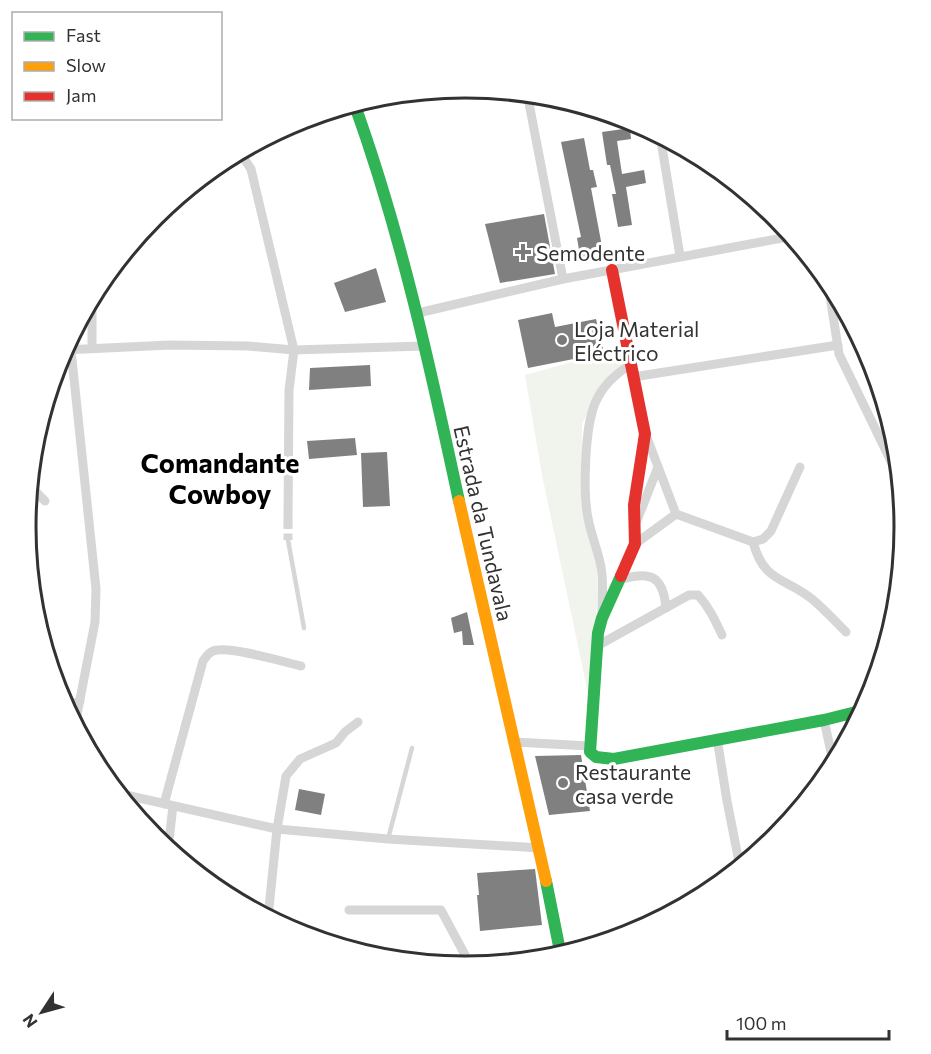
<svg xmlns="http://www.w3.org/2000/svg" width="931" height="1054" viewBox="0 0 931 1054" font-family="Commissioner,sans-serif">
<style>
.green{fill:#f0f4ed}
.building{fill:#808080}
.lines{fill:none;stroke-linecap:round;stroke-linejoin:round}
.street-tunnel{stroke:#d6d6d6;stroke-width:9;stroke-dasharray:9 4.5;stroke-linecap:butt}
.lane{stroke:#d6d6d6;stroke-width:4.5}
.street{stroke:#d6d6d6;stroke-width:9}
.fast{stroke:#30b455;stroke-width:12}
.slow{stroke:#ff9f0a;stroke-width:12}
.jam{stroke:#e5322d;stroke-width:12}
.poi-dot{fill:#7a7a7a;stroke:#fff;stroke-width:2}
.labels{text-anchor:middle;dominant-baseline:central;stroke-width:6;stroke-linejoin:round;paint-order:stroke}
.poi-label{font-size:21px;fill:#323232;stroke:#fff;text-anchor:start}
.street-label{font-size:21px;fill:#323232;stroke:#fff}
.district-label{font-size:27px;font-weight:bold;fill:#000;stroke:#fff}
.rim{fill:none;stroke:#323232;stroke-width:3}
</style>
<rect width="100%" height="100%" fill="#fff"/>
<!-- green -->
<polygon class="green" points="623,348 627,361 601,384 582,424 581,502 596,558 598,594 589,698 542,475 525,375"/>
<!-- building -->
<g class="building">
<polygon points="630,128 631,139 617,141 622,174 644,170 646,183 626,187 632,225 618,227 612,194 616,194 610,165 607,165 602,132"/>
<polygon points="584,138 590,170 593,170 597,187 591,188 604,257 581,261 577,238 581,237 561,142"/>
<polygon points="544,214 555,274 500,283 485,224"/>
<polygon points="376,268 386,302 345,312 334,283"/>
<polygon points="552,313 555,327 596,319 604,353 528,368 518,320"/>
<polygon points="370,365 371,386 309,390 310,368"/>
<polygon points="355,438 357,455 309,459 307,441"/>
<polygon points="387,452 390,506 363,507 361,453"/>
<polygon points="467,612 474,645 463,645 462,631 454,633 451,618"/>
<polygon points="581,755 590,811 549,815 535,756"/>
<polygon points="299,789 325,794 321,815 295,810"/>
<polygon points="535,869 542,925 480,931 477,895 479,895 477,873"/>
</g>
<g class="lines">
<!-- street-tunnel -->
<polyline class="street-tunnel" points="288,520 288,540"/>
<!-- lane -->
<g class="lane">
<polyline points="288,540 304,628"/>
<polyline points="388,839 412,748"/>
</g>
<!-- street -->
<g class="street">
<polyline points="527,93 563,279"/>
<polyline points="660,135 680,256"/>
<polyline points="237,153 241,154 251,169 294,350 289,390 288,520"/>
<polyline points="827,277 839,354 901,482"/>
<polyline points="92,298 92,347"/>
<polyline points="418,313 563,279 793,236"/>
<polyline points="64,350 170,345 248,346 294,350 424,346"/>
<polyline points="71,350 96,589 95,622 75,725"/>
<polyline points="633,377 838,345"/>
<polyline points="646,435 676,514 753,542 763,539 771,531 800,467"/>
<polyline points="30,486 45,501"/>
<polyline points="636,523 658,467"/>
<path d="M 753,542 C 764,583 785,577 812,599 C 824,609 835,621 846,632"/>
<polyline points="635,544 676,514"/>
<path d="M 619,580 C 649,571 663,574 666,608"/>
<path d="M 602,613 C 602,598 604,582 601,567 C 598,550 591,535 588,518 C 584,497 585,476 586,454 C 589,413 593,388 630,365"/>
<path d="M 597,646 L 689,595 L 698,595 C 709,607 715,620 722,635"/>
<polyline points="65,706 80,701"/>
<polyline points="824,720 834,766"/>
<polyline points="717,738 727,801 739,862"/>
<polyline points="515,742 589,746"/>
<polyline points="117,793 277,829 388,839 540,848"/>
<path d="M 164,804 L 203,661 C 206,657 208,653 213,651 C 228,645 284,662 301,666"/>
<polyline points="168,849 173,806"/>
<polyline points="349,910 441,910 471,966"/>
<polyline points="268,918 277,829 286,776 300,759 336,743 345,732 358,722"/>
</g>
<!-- fast -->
<g class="fast">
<path d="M 354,103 C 401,233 430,366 459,501"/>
<polyline points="621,576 602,618 598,633 590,752 596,757 614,759 824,720 864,710"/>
<polyline points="546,881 561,956"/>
</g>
<!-- slow -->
<polyline class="slow" points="459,501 546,881"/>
<!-- jam -->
<polyline class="jam" points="612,270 645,434 634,505 635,544 621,576"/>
</g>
<!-- markers -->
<g class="poi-dot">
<path d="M520 243h6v6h6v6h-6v6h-6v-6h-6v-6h6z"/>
<circle cx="562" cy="340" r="6"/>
<circle cx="563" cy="783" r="6"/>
</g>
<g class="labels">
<!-- poi labels -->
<g class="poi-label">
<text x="536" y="252">Semodente</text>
<text x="574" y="328">Loja Material<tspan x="574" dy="24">Eléctrico</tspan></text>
<text x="575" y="771">Restaurante<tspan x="575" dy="24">casa verde</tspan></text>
</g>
<!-- street labels -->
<g class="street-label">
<text transform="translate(484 523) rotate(77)">Estrada da Tundavala</text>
</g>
<!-- district labels -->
<g class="district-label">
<text x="220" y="462">Comandante<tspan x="220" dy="31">Cowboy</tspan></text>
</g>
</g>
<!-- crop -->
<path d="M0 0H931V1054H0ZM36 527a429 429 0 1 1 858 0a429 429 0 1 1-858 0Z" fill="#fff" fill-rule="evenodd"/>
<path class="rim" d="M36 527a429 429 0 1 1 858 0a429 429 0 1 1-858 0Z"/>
<!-- legend -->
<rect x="12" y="12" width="210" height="108" fill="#ffffff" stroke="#adadad" stroke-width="1.5"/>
<rect x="24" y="32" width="30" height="9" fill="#30b455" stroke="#adadad" stroke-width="1.5"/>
<text x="66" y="42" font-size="18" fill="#323232">Fast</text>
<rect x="24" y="62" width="30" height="9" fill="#ff9f0a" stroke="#adadad" stroke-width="1.5"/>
<text x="66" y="72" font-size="18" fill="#323232">Slow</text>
<rect x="24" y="92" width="30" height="9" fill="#e5322d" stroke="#adadad" stroke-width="1.5"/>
<text x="66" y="102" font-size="18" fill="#323232">Jam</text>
<!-- north arrow -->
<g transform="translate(42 1012) rotate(234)" stroke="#ffffff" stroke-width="4.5" paint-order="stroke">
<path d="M0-4.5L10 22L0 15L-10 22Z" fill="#323232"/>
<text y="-9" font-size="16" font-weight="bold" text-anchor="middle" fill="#323232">N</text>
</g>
<!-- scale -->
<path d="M727 1030v9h162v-9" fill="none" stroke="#323232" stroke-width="3"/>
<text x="736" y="1030" font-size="18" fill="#323232" stroke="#ffffff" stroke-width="4.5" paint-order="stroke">100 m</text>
</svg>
